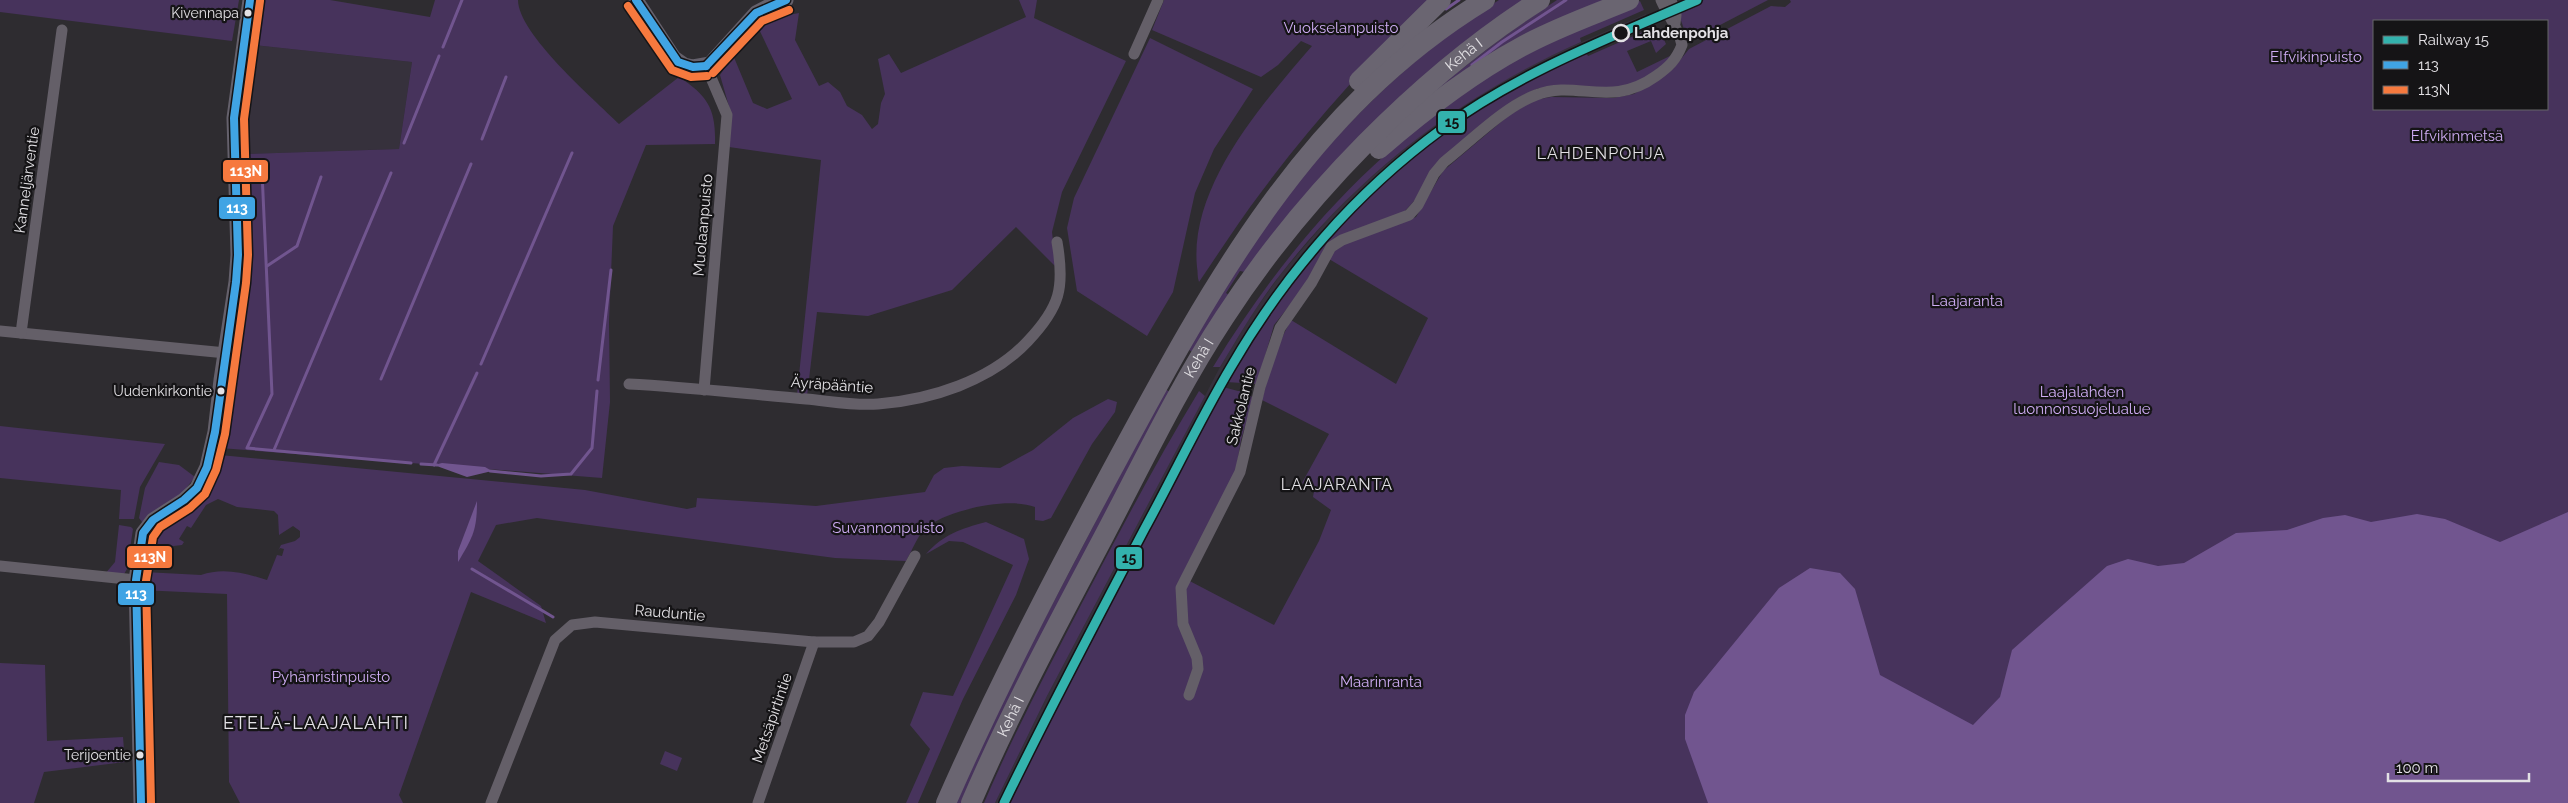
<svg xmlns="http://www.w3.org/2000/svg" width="2568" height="803" viewBox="0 0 2568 803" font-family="Raleway,sans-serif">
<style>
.built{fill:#36313c}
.green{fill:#47335c;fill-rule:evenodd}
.water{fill:#71558f}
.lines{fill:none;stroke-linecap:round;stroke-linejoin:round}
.stream{stroke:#71558f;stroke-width:3}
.street{stroke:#645f68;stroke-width:11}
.secondary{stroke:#65616c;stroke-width:15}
.highway{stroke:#6a6571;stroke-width:20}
.bus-1-casing{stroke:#151416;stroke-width:11}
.bus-2-casing{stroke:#151416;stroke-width:11}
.bus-1{stroke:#40a4e4;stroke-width:8}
.bus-2{stroke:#f6793e;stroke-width:8}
.rail-1-casing{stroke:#151416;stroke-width:12}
.rail-1{stroke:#33b2ad;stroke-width:9}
.bus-dot{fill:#e3e1e5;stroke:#151416;stroke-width:2}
.stop-dot{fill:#151416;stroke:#e3e1e5;stroke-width:2.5}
.labels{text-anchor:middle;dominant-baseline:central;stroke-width:4.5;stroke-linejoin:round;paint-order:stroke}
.bus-label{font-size:14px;fill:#e3e1e5;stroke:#151416;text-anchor:end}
.park-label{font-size:15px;fill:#cfadf4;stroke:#151416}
.stop-label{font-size:15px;font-weight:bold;fill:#e3e1e5;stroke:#151416;text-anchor:start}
.street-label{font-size:15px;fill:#e3e1e5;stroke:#151416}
.neighbourhood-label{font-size:16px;letter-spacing:1px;fill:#e3e1e5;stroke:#151416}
.quarter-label{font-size:18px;letter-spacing:1px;fill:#e3e1e5;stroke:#151416}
.line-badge{stroke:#151416;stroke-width:2}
.badge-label{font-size:14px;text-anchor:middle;font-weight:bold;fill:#fff}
.pale-badge-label{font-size:14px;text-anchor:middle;font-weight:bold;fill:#111}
</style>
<rect width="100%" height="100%" fill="#2e2c30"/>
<!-- built -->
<g class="built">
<polygon points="1646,14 1650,23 1585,51 1470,114 1374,191 1300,269 1254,333 1233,369 1065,690 1010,803 995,803 1047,696 1220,367 1252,314 1280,275 1326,221 1354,192 1416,138 1447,116 1497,84 1542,59"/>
<polygon points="253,45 412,62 399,149 245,154"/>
</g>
<!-- green -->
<g class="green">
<polygon points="0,0 239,0 232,41 0,12"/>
<path d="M 262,0 L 330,0 L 430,17 L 435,0 L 518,0 C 518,34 594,99 619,124 L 679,77 C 708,96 716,109 715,144 L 646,145 L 613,226 L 609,322 L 610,402 L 602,478 L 220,448 L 231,356 L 242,342 L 247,294 L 245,154 L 399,149 L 412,62 L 253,45 Z"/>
<polygon points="1019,0 1037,0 1034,18 1126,61 1062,192 1052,232 1056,267 1016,227 952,290 868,316 817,312 807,396 797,395 821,160 729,147 730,110 720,75 733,55 753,103 767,109 792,99 757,25 768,19 799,13 795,40 819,86 828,82 840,92 847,106 862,115 872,129 878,124 881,103 885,94 878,59 889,54 901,73 1026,17"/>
<path d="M 1164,0 L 1432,0 C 1371,59 1313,122 1262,191 C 1240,220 1220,251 1199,282 C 1197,277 1198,272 1197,267 C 1189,186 1263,103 1312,46 L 1301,41 L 1278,65 L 1261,77 L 1152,30 Z"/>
<path d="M 1499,0 L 1523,0 L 1245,272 L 1240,271 L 1226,293 L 1229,295 L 1193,352 L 1187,349 C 1213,308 1237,263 1266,224 C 1332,134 1404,61 1499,0 Z"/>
<path d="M 1557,0 L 1617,0 L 1422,102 C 1465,65 1509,31 1557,0 Z"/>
<polygon points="1704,0 1768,0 1699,36 1689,36 1684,29 1678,12"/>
<path d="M 1790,0 L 2568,0 L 2568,803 L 1010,803 L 1065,690 L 1223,387 L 1238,391 L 1247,390 L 1253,399 L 1241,440 L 1236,470 L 1182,577 L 1274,625 L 1319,541 L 1331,510 L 1313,497 L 1314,491 L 1302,483 L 1329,434 L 1262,400 C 1269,372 1277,345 1291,320 L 1396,384 L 1428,318 L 1329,259 L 1336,246 L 1416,217 L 1443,171 L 1508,116 L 1534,100 L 1551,97 L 1613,98 L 1634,94 L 1673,69 L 1689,49 L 1771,6 L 1785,7 L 1791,2 ZM 2374,21 L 2547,21 L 2547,109 L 2374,109 Z"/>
<path d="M 1640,1 L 1644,10 L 1580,38 L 1581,42 C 1463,94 1359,173 1280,275 C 1257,304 1239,336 1220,367 L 1213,367 C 1290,241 1378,145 1503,66 C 1545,39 1594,21 1640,1 Z"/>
<path d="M 1652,28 L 1659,29 L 1666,44 L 1656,53 L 1651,41 L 1627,51 L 1637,72 L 1670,56 L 1671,59 L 1634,86 L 1608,90 L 1539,88 L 1517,98 L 1490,119 L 1403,213 L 1347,233 L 1274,325 L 1257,384 L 1226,382 C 1283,274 1368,183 1469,115 C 1505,90 1547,72 1585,51 L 1588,56 Z"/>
<polygon points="1150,38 1253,89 1214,149 1195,193 1173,292 1147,336 1077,291 1067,228 1074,198"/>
<polygon points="1165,389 1170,392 962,803 955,803 1011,683"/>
<path d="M 1199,391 L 1205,396 L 1047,696 L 995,803 L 984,803 C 1013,735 1048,669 1082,603 C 1120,531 1157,460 1199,391 Z"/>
<path d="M 1108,399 L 1117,402 L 1115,412 L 1092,444 L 1051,518 L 1043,521 L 1035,520 L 1035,507 C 1009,497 952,509 928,526 C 919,532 912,551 906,561 L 835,558 L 537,518 L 496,525 L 478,561 L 541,606 L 546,623 L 471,592 L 399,795 L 403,803 L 240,803 L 229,782 L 227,594 L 140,590 L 144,572 L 201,575 C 223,567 245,573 267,580 L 277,555 L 282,556 L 284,549 L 280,548 L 278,551 L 281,545 L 295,541 L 300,537 L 300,531 L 293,526 L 279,535 L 278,515 L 274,511 L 237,507 L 218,499 L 206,505 L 191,528 L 187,526 L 179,539 L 184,542 L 182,545 L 165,547 L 160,556 L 147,555 L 151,532 L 205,488 L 220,455 L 585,490 L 687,509 L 696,507 L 697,498 L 816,506 L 925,492 L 934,475 L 944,468 L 962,466 L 1000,468 L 1033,450 L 1073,418 Z"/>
<polygon points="0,426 165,444 140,487 134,519 119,519 121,490 0,478"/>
<polygon points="159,462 179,465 195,477 183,492 147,521 142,522 139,518 145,488"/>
<path d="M 986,522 L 1024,539 L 1029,559 L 1016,595 L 963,699 L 918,803 L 906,803 L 930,749 L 910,725 L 923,692 L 953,696 L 1013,565 L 963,542 L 949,541 L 926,554 C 944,534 960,529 986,522 Z"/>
<polygon points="119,525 131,527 133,529 127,569 124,574 105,574 115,562"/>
<polygon points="0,663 45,665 47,741 123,737 125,762 44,772 34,803 0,803"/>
<polygon points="665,751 682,758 677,771 660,764"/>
</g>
<!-- water -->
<g class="water">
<polygon points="442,463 485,467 492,471 467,477 434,465"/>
<path d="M 477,501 C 477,530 473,537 458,562 L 458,551 Z"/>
<polygon points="2568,512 2568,803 1708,803 1685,739 1685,715 1694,692 1779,588 1810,568 1840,573 1855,589 1880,675 1973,725 2000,697 2012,650 2107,566 2128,559 2158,566 2184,563 2236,533 2287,530 2323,518 2345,515 2371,522 2417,514 2445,519 2500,542"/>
</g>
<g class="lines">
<!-- stream -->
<g class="stream">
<polyline points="1446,9 1459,0"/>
<polyline points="443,47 462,0"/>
<polyline points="1472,65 1502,42 1566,0"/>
<polyline points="482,139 506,77"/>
<polyline points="404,143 439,56"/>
<polyline points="262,172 272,394 247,448 411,463"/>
<polyline points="267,266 297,246 321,177"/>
<polyline points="481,364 572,153"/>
<polyline points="381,379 471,164"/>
<polyline points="598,380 611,270"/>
<polyline points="274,450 391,173"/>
<polyline points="421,464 437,465"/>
<polyline points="434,465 477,373"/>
<polyline points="490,471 541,476 571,474 592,448 597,391"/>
<polyline points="472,569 553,617"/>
</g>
<!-- street -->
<g class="street">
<polyline points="1671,0 1676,15 1675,23"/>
<polyline points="1134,54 1158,0"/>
<polyline points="0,331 226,353"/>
<polyline points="21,333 62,30"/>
<path d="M 629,384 C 688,387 747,394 806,399 C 829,401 854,406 878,404 C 930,400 991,381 1028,341 C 1060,307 1065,288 1057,242"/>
<polyline points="704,390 727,115 706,66"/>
<polyline points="0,566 136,580"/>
<path d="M 1189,695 L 1198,669 L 1197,658 L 1183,624 L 1181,588 L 1240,472 L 1260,387 L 1280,328 L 1312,282 L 1331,247 L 1342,240 L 1409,215 L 1418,205 L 1434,174 L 1444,162 C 1471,141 1504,107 1536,95 C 1577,79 1610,109 1656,76 C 1669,67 1676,60 1682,45 C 1678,27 1668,16 1661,0"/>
<polyline points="491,803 555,640 572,625 595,622 814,642 854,642 868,636 879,622 915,556"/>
<polyline points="758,803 814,642"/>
</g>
<!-- secondary -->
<g class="secondary">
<polyline points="636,0 674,58 684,65 693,67 710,64 756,13 773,4 786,0"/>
<polyline points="141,803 136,580 143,533 153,520 184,500 197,488 207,467 215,432 221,380 236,282 238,255 234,118 250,0"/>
</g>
<!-- highway -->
<g class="highway">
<polyline points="1359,81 1441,0"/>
<path d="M 1379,149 C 1424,110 1469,75 1521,47 C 1555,28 1593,15 1629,0"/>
<path d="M 946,803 C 996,689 1054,578 1113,468 C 1210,288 1305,110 1485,0"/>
<path id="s1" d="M 971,803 C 1010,712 1057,625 1103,538 C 1142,464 1178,388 1224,318 C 1302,198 1419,77 1540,0"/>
</g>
<!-- bus-1 casing -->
<g class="bus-1-casing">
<g id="bus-1">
<polyline points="636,0 678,62 693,67 706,66"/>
<polyline points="706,66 756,13 786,0"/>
<polyline points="141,803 136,580 143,533 153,520 184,500 197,488 207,467 215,432 236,282 238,255 234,118 250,0"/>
</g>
</g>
<!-- bus-2 casing -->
<g class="bus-2-casing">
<g id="bus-2">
<polyline points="628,6 672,70 691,77 707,76"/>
<polyline points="713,73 762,21 789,10"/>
<polyline points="151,803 146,581 153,537 160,527 190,508 205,494 216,470 225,434 246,283 248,255 244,119 260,1"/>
</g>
</g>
<!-- bus-1 -->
<use href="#bus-1" class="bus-1"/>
<!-- bus-2 -->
<use href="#bus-2" class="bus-2"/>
<!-- rail-1 casing -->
<g class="rail-1-casing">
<path id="rail-1" d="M 1004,803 C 1049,710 1097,619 1145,528 C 1174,475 1200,419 1231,367 C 1284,275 1356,192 1442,129 C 1520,72 1609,38 1697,0"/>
</g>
<!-- rail-1 -->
<use href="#rail-1" class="rail-1"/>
</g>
<!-- markers -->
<g class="bus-dot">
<circle cx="248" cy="13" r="4.5"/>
<circle cx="221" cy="391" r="4.5"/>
<circle cx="140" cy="755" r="4.5"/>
</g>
<circle class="stop-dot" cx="1621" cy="33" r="8"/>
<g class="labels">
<!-- bus labels -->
<g class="bus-label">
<text x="239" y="13">Kivennapa</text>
<text x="212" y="391">Uudenkirkontie</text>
<text x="131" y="755">Terijoentie</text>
</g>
<!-- park labels -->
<g class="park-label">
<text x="1341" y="28">Vuokselanpuisto</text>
<text x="2316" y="57">Elfvikinpuisto</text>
<text x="2457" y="136">Elfvikinmetsä</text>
<text x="1967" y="301">Laajaranta</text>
<text x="2082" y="392">Laajalahden<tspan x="2082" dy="17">luonnonsuojelualue</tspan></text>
<text x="888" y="528">Suvannonpuisto</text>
<text x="331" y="677">Pyhänristinpuisto</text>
<text x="1381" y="682">Maarinranta</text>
</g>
<!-- stop labels -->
<g class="stop-label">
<text x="1634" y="33">Lahdenpohja</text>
</g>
<!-- street labels -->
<g class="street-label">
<text stroke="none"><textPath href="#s1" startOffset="905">Kehä I</textPath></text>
<text transform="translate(27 180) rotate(-82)">Kanneljärventie</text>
<text transform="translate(703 225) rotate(-85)">Muolaanpuisto</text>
<text stroke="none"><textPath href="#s1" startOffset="500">Kehä I</textPath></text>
<text transform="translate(832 385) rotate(4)">Äyräpääntie</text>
<text transform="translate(1241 406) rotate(-76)">Sakkolantie</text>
<text transform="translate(670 613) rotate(5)">Rauduntie</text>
<text stroke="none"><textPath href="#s1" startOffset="95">Kehä I</textPath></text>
<text transform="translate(772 718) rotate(-71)">Metsäpirtintie</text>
</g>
<!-- neighbourhood labels -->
<g class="neighbourhood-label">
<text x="1601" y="153">LAHDENPOHJA</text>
<text x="1337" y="484">LAAJARANTA</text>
</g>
<!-- quarter labels -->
<g class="quarter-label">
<text x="316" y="722">ETELÄ-LAAJALAHTI</text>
</g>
</g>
<g class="line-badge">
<rect x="1437" y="110" width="29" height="24" rx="5" fill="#33b2ad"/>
<rect x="222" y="159" width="47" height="24" rx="5" fill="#f6793e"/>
<rect x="218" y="196" width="38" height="24" rx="5" fill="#40a4e4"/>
<rect x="126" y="545" width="47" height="24" rx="5" fill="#f6793e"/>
<rect x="1115" y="546" width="28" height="24" rx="5" fill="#33b2ad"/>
<rect x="117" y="582" width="38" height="24" rx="5" fill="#40a4e4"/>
</g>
<g class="badge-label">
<text x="246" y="176">113N</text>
<text x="237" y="213">113</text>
<text x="150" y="562">113N</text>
<text x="136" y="599">113</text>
</g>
<g class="pale-badge-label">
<text x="1452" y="127">15</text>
<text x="1129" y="563">15</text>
</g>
<!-- legend -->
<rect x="2373" y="20" width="175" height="90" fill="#151416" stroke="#676669"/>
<rect x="2383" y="36" width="25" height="8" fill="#33b2ad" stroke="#676669"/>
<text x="2418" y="45" font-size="15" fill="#e3e1e5">Railway 15</text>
<rect x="2383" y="61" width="25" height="8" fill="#40a4e4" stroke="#676669"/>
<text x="2418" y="70" font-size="15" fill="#e3e1e5">113</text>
<rect x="2383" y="86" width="25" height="8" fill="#f6793e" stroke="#676669"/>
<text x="2418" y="95" font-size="15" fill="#e3e1e5">113N</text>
<!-- scale -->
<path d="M2388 773v8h141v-8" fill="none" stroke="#e3e1e5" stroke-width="2.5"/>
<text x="2396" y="773" font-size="15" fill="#e3e1e5" stroke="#151416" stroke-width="4" paint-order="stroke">100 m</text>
</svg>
